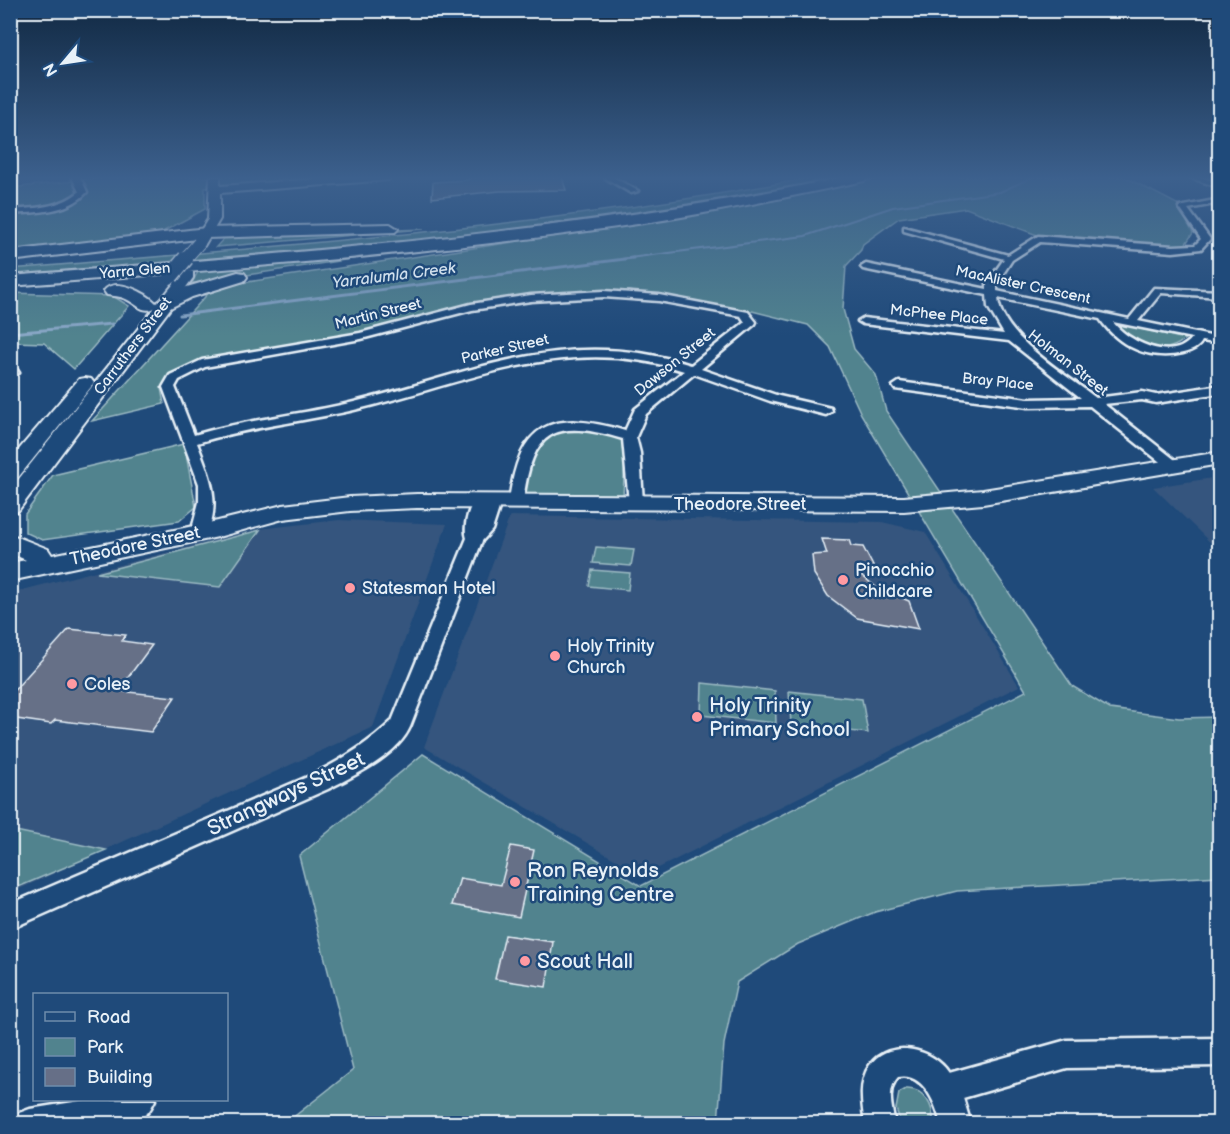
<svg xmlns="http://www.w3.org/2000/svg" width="1230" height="1134" viewBox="0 0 1230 1134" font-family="'Balsamiq Sans',sans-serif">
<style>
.built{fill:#34557e}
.green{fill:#51838e;stroke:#9cbac3;stroke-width:1.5}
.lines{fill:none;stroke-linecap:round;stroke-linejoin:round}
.stream-far1{stroke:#8aa8c7;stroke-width:2}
.stream{stroke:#8aa8c7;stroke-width:3}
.building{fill:#666f87;stroke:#e8f1f8;stroke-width:1.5}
.street-casing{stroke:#e8f1f8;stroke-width:5}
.secondary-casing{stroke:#e8f1f8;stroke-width:4}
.highway-casing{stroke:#e8f1f8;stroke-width:4}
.street{fill:#1f4a7a;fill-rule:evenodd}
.secondary{fill:#1f4a7a;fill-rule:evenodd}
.highway{fill:#1f4a7a;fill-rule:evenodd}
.secondary-bridge-far1-casing{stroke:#e8f1f8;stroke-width:14;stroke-linecap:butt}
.secondary-bridge-casing{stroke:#e8f1f8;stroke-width:18;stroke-linecap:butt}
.secondary-bridge-far1{stroke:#1f4a7a;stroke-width:12}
.secondary-bridge{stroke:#1f4a7a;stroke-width:15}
.poi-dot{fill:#ff9aa2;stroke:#1f4a7a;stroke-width:2}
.labels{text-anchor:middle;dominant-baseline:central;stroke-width:5;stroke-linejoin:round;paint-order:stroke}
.far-street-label{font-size:15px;fill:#e8f1f8;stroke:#1f4a7a}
.far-water-label{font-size:16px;font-style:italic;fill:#d0dfec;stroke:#1f4a7a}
.street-label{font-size:18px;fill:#e8f1f8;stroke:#1f4a7a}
.poi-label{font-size:18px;fill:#e8f1f8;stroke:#1f4a7a;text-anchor:start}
.near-poi-label{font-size:21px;fill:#e8f1f8;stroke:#1f4a7a;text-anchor:start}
.near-street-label{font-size:21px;fill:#e8f1f8;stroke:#1f4a7a}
</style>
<rect width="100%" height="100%" fill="#1f4a7a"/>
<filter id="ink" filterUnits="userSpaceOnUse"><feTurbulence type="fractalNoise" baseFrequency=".0167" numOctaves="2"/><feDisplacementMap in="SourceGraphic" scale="12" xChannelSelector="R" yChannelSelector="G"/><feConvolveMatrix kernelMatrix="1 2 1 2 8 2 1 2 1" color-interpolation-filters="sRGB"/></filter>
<g filter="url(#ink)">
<!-- built -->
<g class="built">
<polygon points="1219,477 1220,477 1219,551 1153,487"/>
<polygon points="510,516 882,522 925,532 1019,686 643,876 424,747"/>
<polygon points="339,520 447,524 373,727 11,893 11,593 258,529"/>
</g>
<!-- green -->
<g class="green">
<polygon points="109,177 332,177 205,188 205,209 155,236 11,251 11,188"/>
<path d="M 815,177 L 859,177 C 580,236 294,253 11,278 L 11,269 C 280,246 549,227 815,177 Z"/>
<polygon points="887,177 1125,177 1177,204 1193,233 1185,245 1171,245 1037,235 966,208 899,218 863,244 861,250 846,266 843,309 854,349 876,375 886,411 1072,686 1110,709 1179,718 1219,717 1219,876 957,891 875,912 798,944 737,982 724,1044 718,1123 286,1123 353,1070 299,856 423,754 641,886 1026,691 861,414 830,347 808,325 752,311 627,291 537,295 464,307 328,340 200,361 176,373 161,388 164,404 92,421 214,287 646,222 783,199"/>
<polygon points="424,229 216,247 226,236"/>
<polygon points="384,254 202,282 192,283 200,268"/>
<polygon points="10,293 113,296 129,306 74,369 44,343 11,342"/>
<path d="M 1115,323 L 1185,339 C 1160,361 1134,340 1112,325 Z"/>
<path d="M 581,428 L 626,434 L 623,497 L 522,497 C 531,455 531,433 581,428 Z"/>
<polygon points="184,444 196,507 179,521 42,540 25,532 25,514 53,475"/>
<polygon points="260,530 220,587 97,573"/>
<polygon points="596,547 634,550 631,566 593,563"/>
<polygon points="592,570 630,573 628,590 589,586"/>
<polygon points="702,683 775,691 776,723 701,715"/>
<polygon points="789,691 862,699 868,733 791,725"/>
<polygon points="11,830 106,850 11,890"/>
<path d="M 906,1089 C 925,1088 934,1107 933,1123 L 901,1123 L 896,1109 L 899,1093 Z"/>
</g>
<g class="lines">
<!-- stream-far1 -->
<polyline class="stream-far1" points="621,259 805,236 893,207 1000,192 1033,177"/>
<!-- stream -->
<g class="stream">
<polyline points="180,315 633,258"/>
<polyline points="10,333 112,324"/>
</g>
</g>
<!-- building -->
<g class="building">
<polygon points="473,177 562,177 566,190 500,191 432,198 433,182 467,180"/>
<polygon points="822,539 849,540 851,546 863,547 873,566 861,575 876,587 909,601 919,629 857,618 828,596 814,574 812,555 827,554"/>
<polygon points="69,629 126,635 122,641 152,645 118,691 175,697 151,732 55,720 51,724 10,718 10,695"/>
<polygon points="511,846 534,850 519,917 452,905 460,878 501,885"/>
<polygon points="505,935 553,942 546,987 495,979"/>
</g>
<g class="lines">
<!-- street casing -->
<g class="street-casing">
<g id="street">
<path d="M 72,177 L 80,177 L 87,192 C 68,213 37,212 10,214 L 10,210 C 34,208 60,208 79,192 Z"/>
<polygon points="604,177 613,177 638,191 631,193"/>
<polygon points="1189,177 1200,177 1220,183 1220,188"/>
<path d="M 1220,199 L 1220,203 L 1188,209 L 1210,239 L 1201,249 L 1173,252 L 1040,242 L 1012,260 L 997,283 L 997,291 L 1129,319 L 1154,288 L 1220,291 L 1220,297 L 1161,293 L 1138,321 L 1220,338 L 1220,344 L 1202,341 C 1199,348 1191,351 1183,353 C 1150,361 1119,347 1100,319 L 998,298 C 1000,336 1067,375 1096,398 L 1142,392 L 1156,395 L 1220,385 L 1220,393 L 1156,403 L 1142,400 L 1104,404 L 1179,463 L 1181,466 L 1179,469 L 1169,469 L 1090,406 L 1028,407 L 895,389 L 893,386 L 899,382 L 1028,399 L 1081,398 L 1009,341 L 863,324 L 858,321 L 863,318 L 1004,334 L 988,307 L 987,295 L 863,269 L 861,267 L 866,264 L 987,289 L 987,283 L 1004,259 L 904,231 L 904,227 L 1008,255 L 1038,236 L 1173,246 L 1195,245 L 1201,239 L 1179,207 ZM 1113,322 L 1192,338 C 1173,364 1127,341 1113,322 Z"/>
<path d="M 604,291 L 659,295 L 748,312 L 756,322 L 755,324 L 701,369 L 779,396 L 831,408 L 832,411 L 826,415 L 770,401 L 694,374 L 646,414 L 636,437 L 640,453 L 643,503 L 641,506 L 636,508 L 629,503 L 623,439 C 553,418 532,430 523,502 L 516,507 L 509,502 C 519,423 550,409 625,431 L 635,409 L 684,371 C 566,333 467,383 354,410 C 301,422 249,427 197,443 C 209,474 223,504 205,537 L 199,538 L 191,533 L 199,502 L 199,484 L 163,387 L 170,375 L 202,360 L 360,333 L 471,304 L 531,295 ZM 604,297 L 659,301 L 741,316 L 745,322 L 691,365 C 566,325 473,373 354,402 C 301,415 247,419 194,435 L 175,387 L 179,380 L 205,367 L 361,339 L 472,310 L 531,301 Z"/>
<polygon points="10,370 17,370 19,373 10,377"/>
<path d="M 481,497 L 488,500 L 494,497 L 501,502 L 492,530 L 482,541 L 410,727 C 397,756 355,775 328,789 L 10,929 L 10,904 L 312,775 C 342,760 368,744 392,721 L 467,538 C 463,527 469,500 481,497 Z"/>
<path d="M 1220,1038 L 1220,1066 L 1067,1068 L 963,1098 L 971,1124 L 941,1124 C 936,1104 924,1072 898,1077 C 886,1090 892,1108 895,1124 L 865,1124 C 862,1104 858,1082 870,1065 C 889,1038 933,1048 949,1073 L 1067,1040 Z"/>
<path d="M 86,1100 L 155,1100 C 152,1106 150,1111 145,1115 C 123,1130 44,1124 15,1124 L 19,1113 L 30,1109 Z"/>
</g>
</g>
<!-- secondary casing -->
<g class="secondary-casing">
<g id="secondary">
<polygon points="210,177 220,177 220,186 347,177 393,177 388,180 220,193 220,219 204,246 199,247 193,243 208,219"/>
<polygon points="188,271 193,272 193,278 18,511 10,513 10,490 183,272"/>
<polygon points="85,378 91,379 94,383 91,387 17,479 10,480 10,460 79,379"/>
<polygon points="1220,452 1220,464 983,504 904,511 417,508 350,511 283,519 218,537 10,581 10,563 26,560 10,553 10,534 48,549 52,555 218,521 283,505 350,497 417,494 904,497 983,490"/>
</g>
</g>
<!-- highway casing -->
<g class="highway-casing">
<g id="highway">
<path d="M 845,177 L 871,177 L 864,181 C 793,196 722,211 651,222 C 438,254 224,269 10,286 L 10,276 C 290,253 570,234 845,177 Z"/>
<polygon points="390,224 398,229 395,232 206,238 10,261 10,251 206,228"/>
<path d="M 238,272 L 244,273 L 247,277 L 244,281 L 192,297 L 164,311 L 156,307 C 144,315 137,304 126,299 C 120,296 113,296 107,295 L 104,291 C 115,276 146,293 156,303 L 180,289 Z"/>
</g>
</g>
<!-- street -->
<use href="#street" class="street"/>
<!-- secondary -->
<use href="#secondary" class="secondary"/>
<!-- highway -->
<use href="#highway" class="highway"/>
<!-- secondary-bridge-far1 casing -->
<g class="secondary-bridge-far1-casing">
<polyline id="secondary-bridge-far1" points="185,259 199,243"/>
</g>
<!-- secondary-bridge casing -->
<g class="secondary-bridge-casing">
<polyline id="secondary-bridge" points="171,276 186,258"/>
</g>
<!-- secondary-bridge-far1 -->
<use href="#secondary-bridge-far1" class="secondary-bridge-far1"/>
<!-- secondary-bridge -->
<use href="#secondary-bridge" class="secondary-bridge"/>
</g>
</g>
<!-- sky -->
<linearGradient id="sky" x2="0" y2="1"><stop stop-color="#112943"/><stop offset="0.53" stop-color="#3c608d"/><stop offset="1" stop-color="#3c608d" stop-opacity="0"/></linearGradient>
<rect width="1230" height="336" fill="url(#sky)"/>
<!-- markers -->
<g class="poi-dot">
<circle cx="843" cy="580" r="6"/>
<circle cx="350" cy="588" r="6"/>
<circle cx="555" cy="656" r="6"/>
<circle cx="72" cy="684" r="6"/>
<circle cx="697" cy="717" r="6"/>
<circle cx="515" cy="882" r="6"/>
<circle cx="525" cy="961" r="6"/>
</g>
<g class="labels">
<!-- far-street labels -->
<g class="far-street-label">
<text transform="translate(135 271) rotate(-5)">Yarra Glen</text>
<text transform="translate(1023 285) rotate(12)">MacAlister Crescent</text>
<text transform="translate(378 314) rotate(-14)">Martin Street</text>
<text transform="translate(939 315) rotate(6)">McPhee Place</text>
<text transform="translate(133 346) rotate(-53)">Carruthers Street</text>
<text transform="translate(505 349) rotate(-13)">Parker Street</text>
<text transform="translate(675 362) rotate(-39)">Dawson Street</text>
<text transform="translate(1068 363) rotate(38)">Holman Street</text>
<text transform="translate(998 382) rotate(6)">Bray Place</text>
</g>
<!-- far-water labels -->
<g class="far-water-label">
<text transform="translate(394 276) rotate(-7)">Yarralumla Creek</text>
</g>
<!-- street labels -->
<g class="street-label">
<text x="740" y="504">Theodore Street</text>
<text transform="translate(135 546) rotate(-12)">Theodore Street</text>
</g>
<!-- poi labels -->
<g class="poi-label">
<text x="855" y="570">Pinocchio<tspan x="855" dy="21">Childcare</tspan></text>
<text x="362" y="588">Statesman Hotel</text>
<text x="567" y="646">Holy Trinity<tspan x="567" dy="21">Church</tspan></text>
<text x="84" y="684">Coles</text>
</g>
<!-- near-poi labels -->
<g class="near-poi-label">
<text x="709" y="705">Holy Trinity<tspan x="709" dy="24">Primary School</tspan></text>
<text x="527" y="870">Ron Reynolds<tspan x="527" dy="24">Training Centre</tspan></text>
<text x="537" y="961">Scout Hall</text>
</g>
<!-- near-street labels -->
<g class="near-street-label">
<text transform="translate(286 794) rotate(-25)">Strangways Street</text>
</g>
</g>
<!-- margin -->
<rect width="1230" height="1134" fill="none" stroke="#1f4a7a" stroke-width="36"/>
<rect x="18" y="18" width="1194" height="1098" fill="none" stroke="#e8f1f8" stroke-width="2" filter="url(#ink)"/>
<!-- legend -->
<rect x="33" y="993" width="195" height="108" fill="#1f4a7a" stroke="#6f8dac" stroke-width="1.5"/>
<rect x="45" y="1012" width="30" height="9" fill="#1f4a7a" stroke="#6f8dac" stroke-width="1.5"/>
<text x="87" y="1023" font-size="18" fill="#e8f1f8">Road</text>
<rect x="45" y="1038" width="30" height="18" fill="#51838e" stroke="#6f8dac" stroke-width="1.5"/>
<text x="87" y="1053" font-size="18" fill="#e8f1f8">Park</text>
<rect x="45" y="1068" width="30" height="18" fill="#666f87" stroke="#6f8dac" stroke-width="1.5"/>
<text x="87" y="1083" font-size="18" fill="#e8f1f8">Building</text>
<!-- north arrow -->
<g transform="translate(63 63) rotate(241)" stroke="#1f4a7a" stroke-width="4.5" paint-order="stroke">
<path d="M0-4.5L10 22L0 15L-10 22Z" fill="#e8f1f8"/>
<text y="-9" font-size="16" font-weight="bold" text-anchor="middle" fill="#e8f1f8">N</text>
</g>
</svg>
